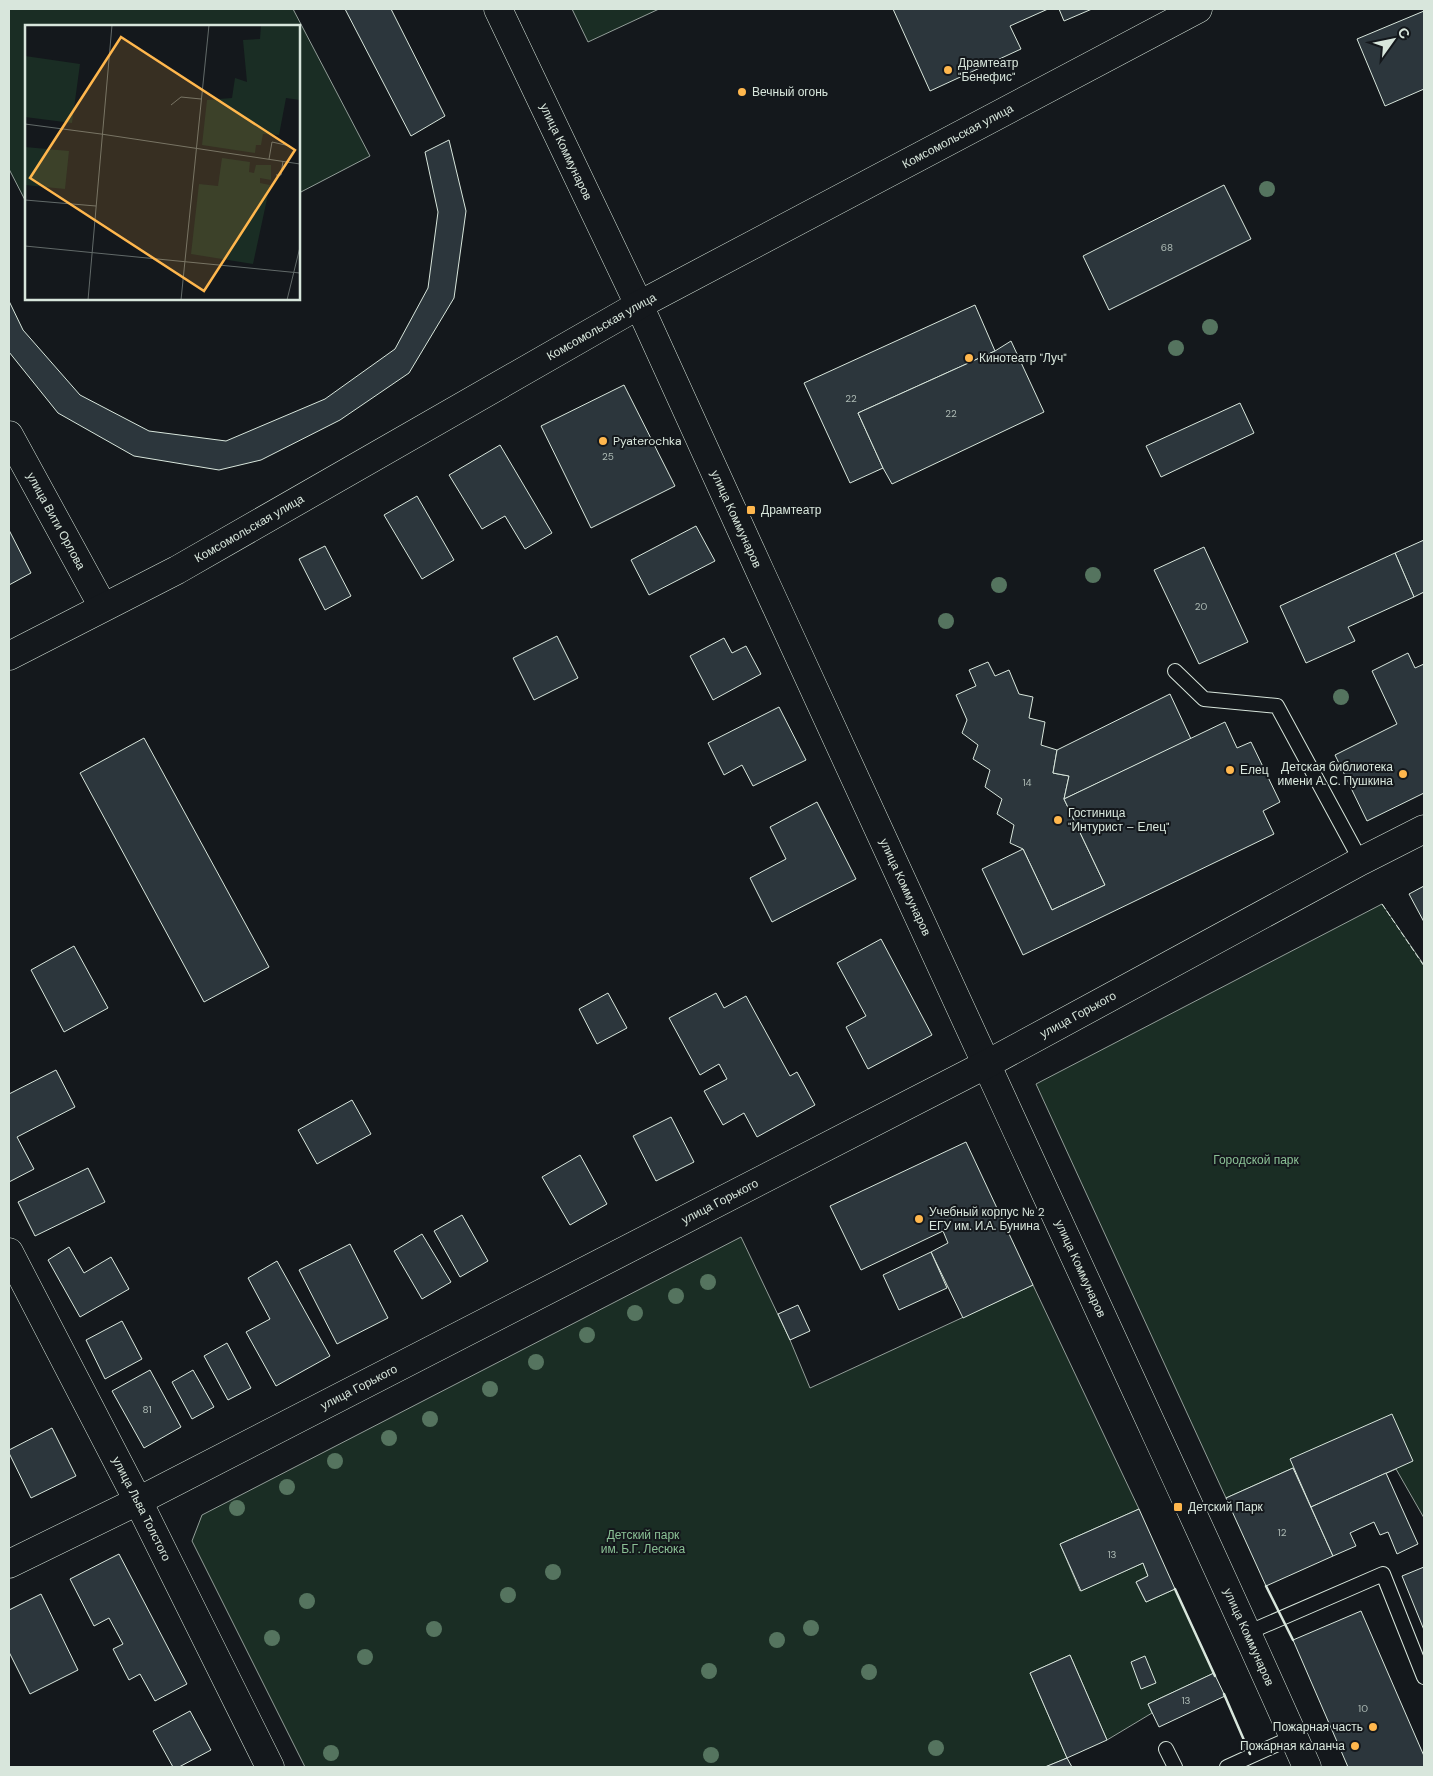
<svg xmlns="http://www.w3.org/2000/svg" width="1433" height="1776" viewBox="0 0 1433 1776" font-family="'DM Sans',sans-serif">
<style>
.green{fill:#1a2d24;stroke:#939e99}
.building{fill:#2c363c;stroke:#d8e6dc}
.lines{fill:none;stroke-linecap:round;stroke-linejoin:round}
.lane-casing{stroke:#d8e6dc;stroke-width:16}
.street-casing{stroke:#d8e6dc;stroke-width:29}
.secondary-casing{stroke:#d8e6dc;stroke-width:29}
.lane{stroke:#14181c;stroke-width:14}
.street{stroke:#14181c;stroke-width:28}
.secondary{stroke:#14181c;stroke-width:28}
.fence{stroke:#d8e6dc;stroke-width:1;stroke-dasharray:6 2.5;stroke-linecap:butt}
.wall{stroke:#d8e6dc;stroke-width:2.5}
.tree{fill:#55745f}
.poi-dot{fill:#ffb74d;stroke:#14181c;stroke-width:2}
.labels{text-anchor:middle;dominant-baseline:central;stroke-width:4;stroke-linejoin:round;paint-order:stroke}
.number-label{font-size:10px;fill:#adbab4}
.poi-label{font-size:12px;fill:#d8e6dc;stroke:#14181c;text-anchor:start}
.street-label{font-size:12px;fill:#d8e6dc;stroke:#14181c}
.park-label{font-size:12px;fill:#8ac095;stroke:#14181c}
.inset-road{fill:none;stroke:#626a69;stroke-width:1}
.view{fill:#ffb74d;fill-opacity:0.15;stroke:#ffb74d;stroke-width:2.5}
.inset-edge{fill:none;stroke:#d8e6dc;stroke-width:2.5}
</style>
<rect width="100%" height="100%" fill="#14181c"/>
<!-- green -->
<g class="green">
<polygon points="9,9 293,9 370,156 299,193 299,26 26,26 26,202 9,169"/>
<polygon points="572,9 659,9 588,42"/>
<polygon points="1382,904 1424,965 1424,1518 1396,1469 1311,1507 1293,1468 1226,1498 1036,1084"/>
<polygon points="741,1237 790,1340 810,1388 1033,1285 1139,1509 1060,1544 1080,1591 1143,1563 1148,1576 1136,1582 1146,1602 1175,1589 1214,1673 1148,1704 1152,1713 1107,1740 1070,1655 1030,1673 1067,1758 1045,1767 305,1767 192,1541 202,1515"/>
</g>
<!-- building -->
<g class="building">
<polygon points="345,9 391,9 445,116 411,136"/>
<polygon points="893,9 1048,9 1010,26 1021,49 930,91"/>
<polygon points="1059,9 1092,9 1064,21"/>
<polygon points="1424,11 1424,89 1385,106 1357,39"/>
<polygon points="449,140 466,211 454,298 409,373 340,420 261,460 219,470 134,456 58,413 9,352 9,301 23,330 80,395 149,431 226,441 325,399 395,349 428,288 438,212 425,152"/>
<polygon points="1224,185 1251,239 1109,310 1083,256"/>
<polygon points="975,305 995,351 858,413 883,468 850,483 804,383"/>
<polygon points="1011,341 1044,412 892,484 883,468 858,413 995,351"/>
<polygon points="624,385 675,486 591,528 541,426"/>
<polygon points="1240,403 1254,433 1161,477 1146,446"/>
<polygon points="500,445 552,533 525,549 505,516 482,529 449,475"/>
<polygon points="417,496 454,560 422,579 384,515"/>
<polygon points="696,526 715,561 649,595 631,560"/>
<polygon points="9,530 31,573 9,585"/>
<polygon points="1424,540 1424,592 1414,597 1395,553"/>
<polygon points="325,546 351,596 325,610 299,559"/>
<polygon points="1204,547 1248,642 1199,664 1154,570"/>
<polygon points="1395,553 1414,597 1348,627 1355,641 1306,663 1280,606"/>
<polygon points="557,636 578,678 534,700 513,658"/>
<polygon points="724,638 732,653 746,646 761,674 713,700 690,656"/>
<polygon points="1408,653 1415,668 1424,664 1424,793 1367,821 1335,755 1397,724 1372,671"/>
<polygon points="988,662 995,676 1009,670 1019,694 1033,697 1029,718 1045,722 1041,745 1057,750 1053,773 1069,776 1064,799 1105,885 1052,910 1023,849 1010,843 1014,825 997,814 1002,799 985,787 990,770 973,759 978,745 962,733 967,720 956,695 976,686 969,670"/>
<polygon points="1170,694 1191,739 1064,799 1069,776 1053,773 1057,750"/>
<polygon points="779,707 806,760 753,786 742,765 724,775 708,743"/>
<polygon points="1225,722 1237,748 1251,742 1280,802 1263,811 1274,834 1023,955 982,869 1023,849 1052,910 1105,885 1064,799"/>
<polygon points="144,738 269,967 204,1002 80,773"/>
<polygon points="817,802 856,879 772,922 750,878 786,859 770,827"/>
<polygon points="1424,886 1424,922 1409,894"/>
<polygon points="881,939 932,1035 868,1069 846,1027 866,1016 837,963"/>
<polygon points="74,946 108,1008 64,1032 31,970"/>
<polygon points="608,993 627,1028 597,1044 579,1009"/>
<polygon points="716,993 724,1008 746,996 790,1076 797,1072 815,1105 757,1137 744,1113 723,1125 704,1091 727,1079 719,1064 700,1075 669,1018"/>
<polygon points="56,1070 75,1107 17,1137 34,1169 9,1182 9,1094"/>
<polygon points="352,1100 371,1134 317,1164 298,1130"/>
<polygon points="671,1117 694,1162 656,1181 633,1136"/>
<polygon points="966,1142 1033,1285 963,1318 931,1252 948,1243 943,1231 861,1270 830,1206"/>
<polygon points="580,1155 607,1204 570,1225 542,1177"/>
<polygon points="88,1168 105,1202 35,1236 18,1202"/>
<polygon points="462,1215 488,1261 460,1277 434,1231"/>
<polygon points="422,1234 451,1282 422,1299 394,1251"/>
<polygon points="350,1244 388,1318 337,1344 299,1270"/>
<polygon points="69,1247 84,1273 111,1257 129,1289 80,1317 48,1260"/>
<polygon points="931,1252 947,1288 899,1310 883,1275"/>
<polygon points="277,1261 330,1356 276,1386 246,1332 270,1319 248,1278"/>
<polygon points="798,1305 810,1331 790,1340 778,1314"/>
<polygon points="122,1321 142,1359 105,1379 86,1340"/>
<polygon points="227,1343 251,1388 228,1400 204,1356"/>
<polygon points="150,1370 181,1427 144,1448 112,1391"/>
<polygon points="193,1370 214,1407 192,1419 172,1382"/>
<polygon points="1392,1414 1413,1461 1311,1507 1290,1459"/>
<polygon points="52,1428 76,1476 31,1498 9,1453 9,1450"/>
<polygon points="1293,1468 1333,1556 1266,1586 1226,1498"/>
<polygon points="1386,1473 1418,1544 1397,1554 1388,1532 1380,1535 1374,1522 1350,1533 1356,1546 1333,1556 1311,1507"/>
<polygon points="1139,1509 1175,1589 1146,1602 1136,1582 1148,1576 1143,1563 1081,1591 1060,1544"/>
<polygon points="119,1554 187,1684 155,1701 140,1674 129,1680 113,1649 123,1644 109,1618 94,1626 70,1579"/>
<polygon points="1424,1567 1424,1630 1402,1576"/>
<polygon points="41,1594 78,1670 30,1694 9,1652 9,1610"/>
<polygon points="1361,1611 1424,1756 1424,1767 1348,1767 1293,1640"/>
<polygon points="1070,1655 1107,1740 1067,1758 1030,1673"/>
<polygon points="1145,1656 1156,1683 1141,1689 1131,1662"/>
<polygon points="1214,1673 1225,1696 1159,1727 1148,1704"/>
<polygon points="190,1711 211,1750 179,1767 173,1767 153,1731"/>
<polygon points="1067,1758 1072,1767 1045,1767"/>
</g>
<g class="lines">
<!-- lane casing -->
<g class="lane-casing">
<g id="lane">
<polyline points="1175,671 1204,699 1277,706 1361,861"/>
<polyline points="1247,1633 1383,1574 1424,1677"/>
<polyline points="1166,1749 1175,1767"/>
<polyline points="1227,1767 1293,1737"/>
</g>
</g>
<!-- street casing -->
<g class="street-casing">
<g id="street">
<path id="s1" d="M 639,305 C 795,651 956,995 1113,1340 C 1178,1482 1244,1624 1307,1767"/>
<path id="s2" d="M 9,435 L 103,607"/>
<path id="s3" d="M 9,1252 L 138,1501 L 270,1767"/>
<path id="s4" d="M 9,1564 L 138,1501 L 987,1064 L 1361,861 L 1424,829"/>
</g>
</g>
<!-- secondary casing -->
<g class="secondary-casing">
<g id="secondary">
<path id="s5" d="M 498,9 L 639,305"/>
<path id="s6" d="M 9,656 L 177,570 L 639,305 L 1198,9"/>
</g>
</g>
<!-- lane -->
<use href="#lane" class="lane"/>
<!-- street -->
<use href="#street" class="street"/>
<!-- secondary -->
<use href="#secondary" class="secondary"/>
<!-- fence -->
<polyline class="fence" points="1382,904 1424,966"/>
<!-- wall -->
<g class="wall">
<polyline points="1266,1586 1293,1640"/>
<polyline points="1175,1589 1215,1676"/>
<polyline points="1224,1694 1250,1754"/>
</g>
</g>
<!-- trees -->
<g class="tree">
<circle cx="1267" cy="189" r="8"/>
<circle cx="1210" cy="327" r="8"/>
<circle cx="1176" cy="348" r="8"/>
<circle cx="1093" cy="575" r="8"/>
<circle cx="999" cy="585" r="8"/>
<circle cx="946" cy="621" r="8"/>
<circle cx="1341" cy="697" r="8"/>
<circle cx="708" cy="1282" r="8"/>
<circle cx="676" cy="1296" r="8"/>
<circle cx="635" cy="1313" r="8"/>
<circle cx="587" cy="1335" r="8"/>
<circle cx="536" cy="1362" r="8"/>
<circle cx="490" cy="1389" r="8"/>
<circle cx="430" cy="1419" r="8"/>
<circle cx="389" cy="1438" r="8"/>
<circle cx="335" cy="1461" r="8"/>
<circle cx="287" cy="1487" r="8"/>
<circle cx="237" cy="1508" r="8"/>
<circle cx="553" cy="1572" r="8"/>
<circle cx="508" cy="1595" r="8"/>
<circle cx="307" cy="1601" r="8"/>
<circle cx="811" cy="1628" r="8"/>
<circle cx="434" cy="1629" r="8"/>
<circle cx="272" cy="1638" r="8"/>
<circle cx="777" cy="1640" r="8"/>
<circle cx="365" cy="1657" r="8"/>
<circle cx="709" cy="1671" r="8"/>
<circle cx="869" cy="1672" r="8"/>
<circle cx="936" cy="1748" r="8"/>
<circle cx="331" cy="1753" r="8"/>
<circle cx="711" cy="1755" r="8"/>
</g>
<!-- markers -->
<g class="poi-dot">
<circle cx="948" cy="70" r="5"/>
<circle cx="742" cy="92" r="5"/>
<circle cx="969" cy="358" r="5"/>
<circle cx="603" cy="441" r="5"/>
<rect x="746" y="505" width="10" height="10" rx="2.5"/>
<circle cx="1230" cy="770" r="5"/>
<circle cx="1403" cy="774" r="5"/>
<circle cx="1058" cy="820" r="5"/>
<circle cx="919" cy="1219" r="5"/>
<rect x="1173" y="1502" width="10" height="10" rx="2.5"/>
<circle cx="1373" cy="1727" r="5"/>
<circle cx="1355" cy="1746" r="5"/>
</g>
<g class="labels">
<!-- number labels -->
<g class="number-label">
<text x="1167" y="247">68</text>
<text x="851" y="398">22</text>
<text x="951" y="413">22</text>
<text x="608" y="456">25</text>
<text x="1201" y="606">20</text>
<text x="1027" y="782">14</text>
<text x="147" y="1409">81</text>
<text x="1282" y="1532">12</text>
<text x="1112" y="1554">13</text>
<text x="1186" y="1700">13</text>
<text x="1363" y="1708">10</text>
</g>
<!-- poi labels -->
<g class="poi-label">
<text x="958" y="63">Драмтеатр<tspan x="958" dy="14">"Бенефис"</tspan></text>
<text x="752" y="92">Вечный огонь</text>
<text x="979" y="358">Кинотеатр "Луч"</text>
<text x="613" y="441">Pyaterochka</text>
<text x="761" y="510">Драмтеатр</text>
<text x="1393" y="767" text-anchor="end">Детская библиотека<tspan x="1393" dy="14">имени А. С. Пушкина</tspan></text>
<text x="1240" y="770">Елец</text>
<text x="1068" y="813">Гостиница<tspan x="1068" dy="14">"Интурист – Елец"</tspan></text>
<text x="929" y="1212">Учебный корпус № 2<tspan x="929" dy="14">ЕГУ им. И.А. Бунина</tspan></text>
<text x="1188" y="1507">Детский Парк</text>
<text x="1363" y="1727" text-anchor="end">Пожарная часть</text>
<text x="1345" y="1746" text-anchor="end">Пожарная каланча</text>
</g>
<!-- street labels -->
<g class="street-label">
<text stroke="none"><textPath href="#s6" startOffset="1082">Комсомольская улица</textPath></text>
<text stroke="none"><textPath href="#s5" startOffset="158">улица Коммунаров</textPath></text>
<text stroke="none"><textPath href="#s6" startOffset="678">Комсомольская улица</textPath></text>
<text stroke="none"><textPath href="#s1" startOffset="235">улица Коммунаров</textPath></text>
<text stroke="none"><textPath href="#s2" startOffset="98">улица Вити Орлова</textPath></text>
<text stroke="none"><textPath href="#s6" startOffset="272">Комсомольская улица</textPath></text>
<text stroke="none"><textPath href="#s1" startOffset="640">улица Коммунаров</textPath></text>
<text stroke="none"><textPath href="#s4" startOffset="1202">улица Горького</textPath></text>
<text stroke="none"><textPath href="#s4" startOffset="798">улица Горького</textPath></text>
<text stroke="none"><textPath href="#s1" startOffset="1060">улица Коммунаров</textPath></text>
<text stroke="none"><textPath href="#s4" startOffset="392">улица Горького</textPath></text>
<text stroke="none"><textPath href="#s3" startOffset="289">улица Льва Толстого</textPath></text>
<text stroke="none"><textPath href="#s1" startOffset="1465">улица Коммунаров</textPath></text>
</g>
<!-- park labels -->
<g class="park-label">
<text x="1256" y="1160">Городской парк</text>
<text x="643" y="1535">Детский парк<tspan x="643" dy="14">им. Б.Г. Лесюка</tspan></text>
</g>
</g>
<!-- overview -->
<g transform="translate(25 25)">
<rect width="275" height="275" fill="#14181c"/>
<path d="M 236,0 L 275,0 L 275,75 L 261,73 L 254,110 L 238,109 L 236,120 L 231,120 L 230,128 L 177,120 L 182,75 L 207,73 L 210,53 L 222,57 L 218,15 L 235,14 ZM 0,31 L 55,39 L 47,98 L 0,92 ZM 0,122 L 44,126 L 40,164 L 0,160 ZM 197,133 L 225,137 L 224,147 L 229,148 L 231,140 L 246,140 L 246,155 L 235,153 L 235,158 L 245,160 L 228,239 L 166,229 L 174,159 L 193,161 Z" fill="#1a2d24"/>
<path class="inset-road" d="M 146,80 L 156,72 L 176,74M 0,99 L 76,109M 76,109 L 275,139M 244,134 L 247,117 L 265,121M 251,150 L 256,150 L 258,136M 0,175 L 71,181M 0,221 L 275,248M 63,275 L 87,0M 156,275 L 184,0M 262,275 L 275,222"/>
<path class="view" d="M 96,12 L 270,125 L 179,266 L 5,153 Z"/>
<rect width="275" height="275" class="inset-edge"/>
</g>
<!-- border -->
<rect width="1433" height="1776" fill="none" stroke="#d8e6dc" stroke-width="20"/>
<!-- north arrow -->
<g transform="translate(1393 40) rotate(57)" stroke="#14181c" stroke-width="4" paint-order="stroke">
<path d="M0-4L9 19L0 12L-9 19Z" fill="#d8e6dc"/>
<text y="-8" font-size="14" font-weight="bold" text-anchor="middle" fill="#d8e6dc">С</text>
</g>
</svg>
